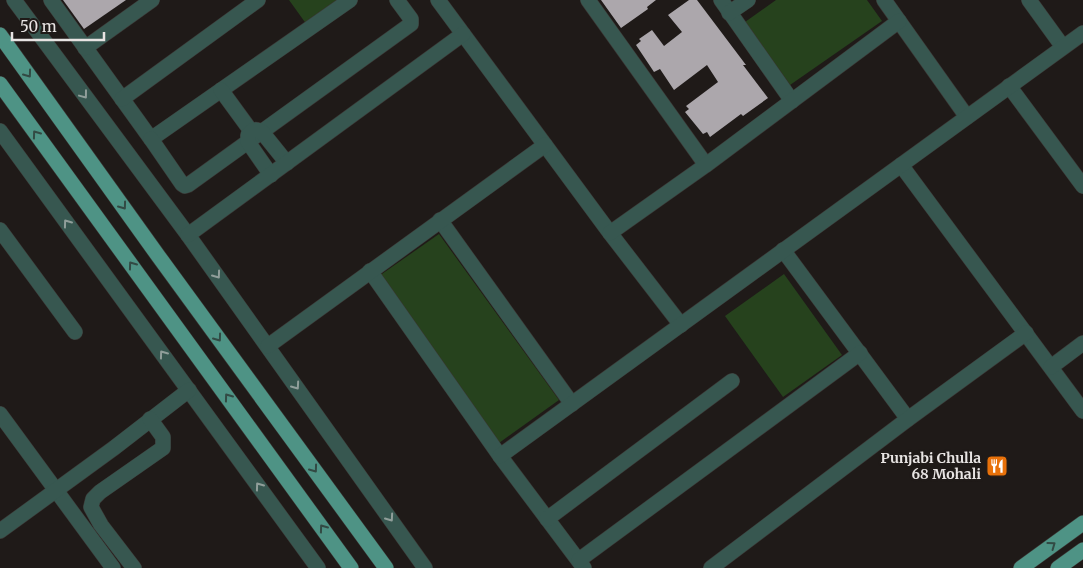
<svg xmlns="http://www.w3.org/2000/svg" width="1083" height="568" viewBox="0 0 1083 568" font-family="Merriweather,serif">
<style>
.green{fill:#26421d}
.building{fill:#aca7ac}
.lines{fill:none;stroke-linecap:round;stroke-linejoin:round}
.minor-casing{stroke:#3b3634;stroke-width:16}
.major-casing{stroke:#3b3634;stroke-width:16}
.minor{stroke:#375750;stroke-width:15}
.major{stroke:#4e9385;stroke-width:15}
.oneway{stroke:#324a44}
.oneway2{stroke:#909e9a}
.labels{text-anchor:middle;dominant-baseline:central;stroke-width:5;stroke-linejoin:round;paint-order:stroke}
.poi-label{font-size:14px;font-weight:bold;fill:#e8e4e3;stroke:#1f1a18;text-anchor:end}
</style>
<rect width="100%" height="100%" fill="#1f1a18"/>
<!-- green -->
<g class="green">
<polygon points="289,0 341,0 307,25"/>
<polygon points="776,0 867,0 882,21 790,85 745,22"/>
<polygon points="439,234 559,400 499,443 379,276"/>
<polygon points="784,274 842,355 783,397 725,316"/>
</g>
<!-- building -->
<g class="building">
<polygon points="63,0 126,0 84,29"/>
<polygon points="601,0 656,0 647,7 648,9 621,28"/>
<polygon points="689,0 697,0 746,65 743,65 768,98 743,116 741,114 710,137 707,132 703,134 685,112 689,109 686,106 718,82 707,65 674,90 660,69 654,72 636,45 641,41 639,39 652,30 664,46 682,32 668,15"/>
</g>
<g class="lines">
<!-- minor casing -->
<g class="minor-casing">
<g id="minor">
<polyline points="14,0 188,235 425,568"/>
<polyline points="51,0 151,139 350,0"/>
<polyline points="438,0 610,233 681,325"/>
<polyline points="588,0 706,165"/>
<polyline points="721,0 792,101"/>
<polyline points="884,0 967,117"/>
<polyline points="1029,0 1063,47"/>
<polyline points="729,13 748,0"/>
<polyline points="85,48 152,0"/>
<polyline points="1009,86 1083,186"/>
<polyline points="221,90 251,131"/>
<polyline points="122,99 258,0"/>
<polyline points="0,131 318,568"/>
<polyline points="151,139 182,184 185,186 188,185 411,24 411,19 397,0"/>
<polyline points="901,165 1083,411"/>
<path d="M 271,175 L 248,142 L 248,135 C 252,130 256,128 262,132 L 287,163"/>
<polyline points="440,220 572,404"/>
<polyline points="0,230 75,332"/>
<polyline points="610,233 706,165 899,21"/>
<polyline points="188,235 463,34"/>
<polyline points="783,250 908,419"/>
<polyline points="370,271 500,456 584,568"/>
<polyline points="268,346 545,145"/>
<polyline points="1051,367 1083,343"/>
<polyline points="0,414 113,568"/>
<polyline points="500,456 1083,33"/>
<polyline points="547,519 732,381"/>
<polyline points="0,531 114,448 189,390"/>
<polyline points="579,560 860,353"/>
<polyline points="134,568 101,525 91,507 93,499 100,492 163,448 163,437 150,419"/>
<polyline points="711,568 908,419 1026,333"/>
</g>
</g>
<!-- major casing -->
<g class="major-casing">
<g id="major">
<polyline points="0,35 159,257 386,568"/>
<polyline points="0,84 351,568"/>
<polyline points="1021,568 1083,523"/>
<polyline points="1058,568 1083,550"/>
</g>
</g>
<!-- minor -->
<use href="#minor" class="minor"/>
<!-- major -->
<use href="#major" class="major"/>
</g>
<!-- one-way arrows -->
<defs><path id="oneway-chevron" d="M-2-3.5L2.5 0L-2 3.5" fill="none" stroke-width="1.6" stroke-linecap="round" stroke-linejoin="round" transform="scale(1.25)"/></defs>
<g class="oneway">
<use href="#oneway-chevron" transform="translate(28 74) rotate(54)"/>
<use href="#oneway-chevron" transform="translate(36 134) rotate(-126)"/>
<use href="#oneway-chevron" transform="translate(123 206) rotate(54)"/>
<use href="#oneway-chevron" transform="translate(132 265) rotate(-126)"/>
<use href="#oneway-chevron" transform="translate(218 338) rotate(54)"/>
<use href="#oneway-chevron" transform="translate(228 397) rotate(-126)"/>
<use href="#oneway-chevron" transform="translate(314 469) rotate(54)"/>
<use href="#oneway-chevron" transform="translate(323 528) rotate(-126)"/>
<use href="#oneway-chevron" transform="translate(1052 545) rotate(-36)"/>
</g>
<g class="oneway2">
<use href="#oneway-chevron" transform="translate(84 95) rotate(53)"/>
<use href="#oneway-chevron" transform="translate(67 223) rotate(-126)"/>
<use href="#oneway-chevron" transform="translate(217 275) rotate(54)"/>
<use href="#oneway-chevron" transform="translate(163 354) rotate(-126)"/>
<use href="#oneway-chevron" transform="translate(296 386) rotate(55)"/>
<use href="#oneway-chevron" transform="translate(259 486) rotate(-126)"/>
<use href="#oneway-chevron" transform="translate(390 518) rotate(55)"/>
</g>
<!-- icons -->
<defs>
<g id="restaurant-square" transform="scale(1.125)"><rect x="-9" y="-9" width="18" height="18" rx="4" fill="#e8710a" stroke="#1f1a18"/><path d="M-5-6h1v4h1v-4h1v4h1v-4h1v5L-1.5 .5V6h-2V.5L-5-1ZM5-6V6H3V1.5H1.5Q1.5-4 5-6Z" fill="#fff"/></g>
</defs>
<g fill-rule="evenodd">
<use href="#restaurant-square" x="997" y="466"/>
</g>
<g class="labels">
<!-- poi labels -->
<g class="poi-label">
<text x="981" y="458">Punjabi Chulla<tspan x="981" dy="16">68 Mohali</tspan></text>
</g>
</g>
<!-- scale -->
<path d="M12 32v8h92v-8" fill="none" stroke="#e8e4e3" stroke-width="2.5"/>
<text x="20" y="32" font-size="15" fill="#e8e4e3" stroke="#1f1a18" stroke-width="4" paint-order="stroke">50 m</text>
</svg>
